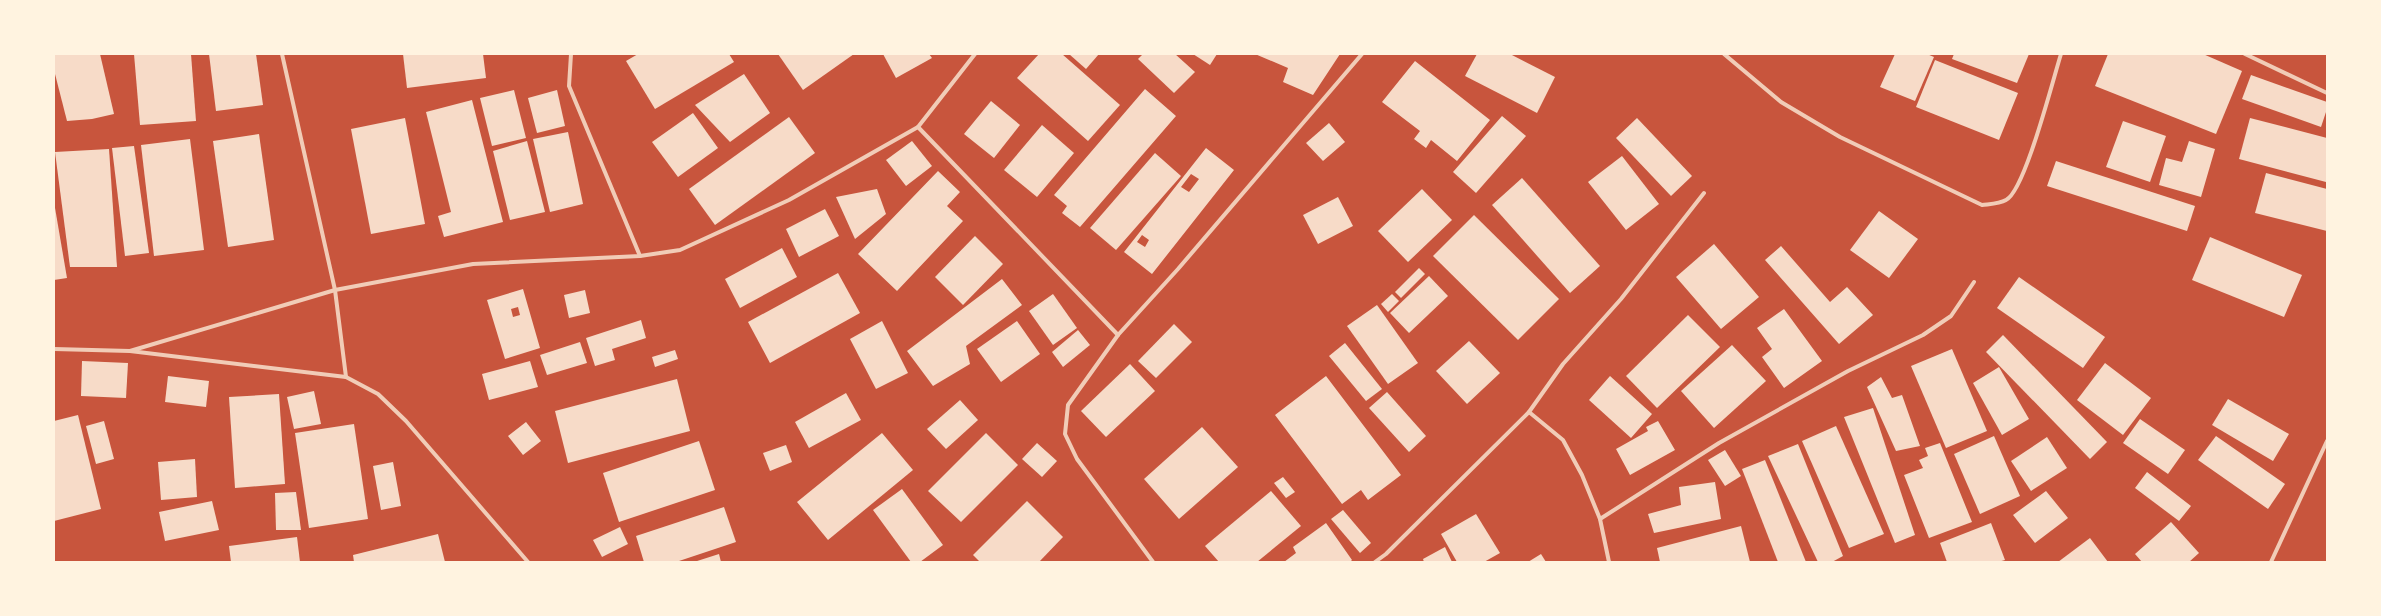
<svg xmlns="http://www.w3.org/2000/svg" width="2381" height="616" viewBox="0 0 2381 616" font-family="Jost,sans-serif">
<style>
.building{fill:#f7dbc8;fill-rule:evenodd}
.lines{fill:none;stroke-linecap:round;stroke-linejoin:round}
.minor{stroke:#f1ccb7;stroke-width:4}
</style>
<rect width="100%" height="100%" fill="#c8553d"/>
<!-- building -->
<g class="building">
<polygon points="54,54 100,54 114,114 92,119 67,121 54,70"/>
<polygon points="134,54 191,54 196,121 140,125"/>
<polygon points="209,54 256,54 263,105 216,111"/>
<polygon points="403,54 483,54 486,78 407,88"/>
<polygon points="638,54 729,54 734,62 655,109 626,61"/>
<polygon points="778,54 854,54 803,90"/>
<polygon points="883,54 929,54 932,58 896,78"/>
<polygon points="1039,54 1062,54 1120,105 1088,141 1017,78"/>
<polygon points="1069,54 1099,54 1086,69"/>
<polygon points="1143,54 1175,54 1195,72 1174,93 1138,59"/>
<polygon points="1193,54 1217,54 1210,65"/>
<polygon points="1255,54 1340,54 1313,95 1283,82 1288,68"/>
<polygon points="1477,54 1510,54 1555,77 1537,113 1465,76"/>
<polygon points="1895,54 1927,54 1934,57 1915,101 1880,87"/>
<polygon points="1954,54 2029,54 2017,83 1952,59"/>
<polygon points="2108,54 2203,54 2242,71 2216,134 2095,86"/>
<polygon points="1935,60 2018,93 1999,140 1916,107"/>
<polygon points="1415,61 1490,120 1457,161 1431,140 1426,148 1414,139 1420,131 1382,102"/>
<polygon points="744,74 770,113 730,142 695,105"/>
<polygon points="2251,75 2327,102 2327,109 2321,127 2242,99"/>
<polygon points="1145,89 1176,116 1080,227 1062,213 1067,206 1054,195"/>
<polygon points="514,90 526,138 492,146 480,98"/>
<polygon points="557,90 565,126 537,133 528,98"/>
<polygon points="472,100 503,222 444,237 438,216 451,212 426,112"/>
<polygon points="991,101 1020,125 994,158 964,134"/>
<polygon points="693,113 718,148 678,177 652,142"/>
<polygon points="1502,116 1526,136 1476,193 1453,172"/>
<polygon points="789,117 815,153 715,225 689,189"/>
<polygon points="405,118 425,224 371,234 351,129"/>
<polygon points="1637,118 1692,176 1671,196 1616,138"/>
<polygon points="2250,118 2327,138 2326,182 2239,159"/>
<polygon points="2123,121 2166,136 2150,182 2106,167"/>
<polygon points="1329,123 1345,142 1323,161 1306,143"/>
<polygon points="1042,125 1074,153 1037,197 1004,170"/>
<polygon points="568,132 583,204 550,212 533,139"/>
<polygon points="259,134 274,240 228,247 213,141"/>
<polygon points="190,139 204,250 154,256 141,145"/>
<polygon points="527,141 545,212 510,220 493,151"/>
<polygon points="912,141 932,166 906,186 886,160"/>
<polygon points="2189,141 2215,149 2201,197 2159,185 2166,158 2182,162"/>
<polygon points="134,146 149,253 125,256 112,148"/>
<path d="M 1206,148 L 1234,170 L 1152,274 L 1124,252 ZM 1191,174 L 1199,179 L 1189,192 L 1181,187 ZM 1142,235 L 1149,240 L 1145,247 L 1137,242 Z"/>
<polygon points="109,149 117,267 70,267 55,152"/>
<polygon points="1155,153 1181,176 1116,250 1090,228"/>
<polygon points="1622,156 1659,204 1626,230 1588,182"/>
<polygon points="2056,161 2195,206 2187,231 2047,186"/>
<polygon points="938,171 960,192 947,206 963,221 897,291 858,254"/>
<polygon points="2266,173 2327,189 2327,231 2255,213"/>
<polygon points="1522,178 1600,266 1570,293 1492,205"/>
<polygon points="877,189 886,214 855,239 836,197"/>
<polygon points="1422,189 1452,220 1408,262 1378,231"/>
<polygon points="1338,197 1353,226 1318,244 1303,215"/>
<polygon points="54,202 67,278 54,280"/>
<polygon points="825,209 839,236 799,257 786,229"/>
<polygon points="1879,211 1918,239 1889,278 1850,250"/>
<polygon points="1474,215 1559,299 1518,340 1433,256"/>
<polygon points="975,236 1003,264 963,305 935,277"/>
<polygon points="2210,237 2302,275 2284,317 2192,280"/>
<polygon points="1714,244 1759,297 1721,329 1676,277"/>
<polygon points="1781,246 1830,302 1847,287 1873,315 1839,344 1765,260"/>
<polygon points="782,248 797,277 740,308 725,279"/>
<polygon points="1419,268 1425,274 1401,298 1395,292"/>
<polygon points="838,273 860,313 770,363 748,322"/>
<polygon points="1429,276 1448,296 1409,333 1390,313"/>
<polygon points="2019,277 2105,337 2083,368 1997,308"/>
<polygon points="1002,279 1022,305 966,346 970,364 933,386 907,351"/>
<path d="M 523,289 L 540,348 L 505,359 L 487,300 ZM 518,307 L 520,315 L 513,317 L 511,309 Z"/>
<polygon points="585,290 590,313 569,318 564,295"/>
<polygon points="1053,294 1077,328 1053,345 1029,311"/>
<polygon points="1392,294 1399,301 1388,312 1381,304"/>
<polygon points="1377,305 1418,363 1388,384 1347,326"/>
<polygon points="1784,309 1822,361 1784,388 1762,357 1772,349 1757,328"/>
<polygon points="1688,315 1720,347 1657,408 1626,376"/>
<polygon points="641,320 646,338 612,349 615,360 595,366 586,338"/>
<polygon points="882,321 908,373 876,389 850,339"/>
<polygon points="1017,321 1040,354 1001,382 977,349"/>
<polygon points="1174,324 1192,342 1156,378 1138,361"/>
<polygon points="1078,330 1090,345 1063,367 1052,352"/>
<polygon points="2003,335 2107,442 2090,459 1986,352"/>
<polygon points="1469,341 1500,373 1467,404 1436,371"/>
<polygon points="580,342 587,363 547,375 540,355"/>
<polygon points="1345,343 1382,389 1366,401 1329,356"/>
<polygon points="1732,345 1766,381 1714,428 1681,391"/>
<polygon points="1952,349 1987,431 1946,448 1911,366"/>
<polygon points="675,350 678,359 655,367 652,357"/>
<polygon points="82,361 128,363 126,398 81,396"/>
<polygon points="530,361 538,387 489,400 482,374"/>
<polygon points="2105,363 2151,398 2123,435 2077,400"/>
<polygon points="1130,364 1155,391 1106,437 1081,411"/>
<polygon points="1999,367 2029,419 2002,435 1973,383"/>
<polygon points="168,376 209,381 206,407 165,402"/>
<polygon points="1326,376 1401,475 1368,500 1361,490 1342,504 1275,415"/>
<polygon points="1610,376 1652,414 1631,438 1589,400"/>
<polygon points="1881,377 1892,398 1902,395 1920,446 1896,451 1867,387"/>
<polygon points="677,379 690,431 568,463 555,411"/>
<polygon points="314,391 321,424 294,429 287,397"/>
<polygon points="1387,392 1426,436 1409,452 1369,408"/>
<polygon points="846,393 861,420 809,448 795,422"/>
<polygon points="279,394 285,484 235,488 229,397"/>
<polygon points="2228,399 2289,434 2273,461 2212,425"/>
<polygon points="960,400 978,420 946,449 927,429"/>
<polygon points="1873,408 1915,535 1895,543 1844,417"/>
<polygon points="78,415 101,509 54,521 54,421"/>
<polygon points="2140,419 2185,450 2168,474 2123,443"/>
<polygon points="104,421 114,459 96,464 86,426"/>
<polygon points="1658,421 1675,450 1630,475 1616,449 1648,431 1646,427"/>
<polygon points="526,422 541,441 523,455 508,436"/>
<polygon points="354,424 368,519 309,528 295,433"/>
<polygon points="1836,426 1884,534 1849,548 1802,441"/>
<polygon points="1202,427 1238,467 1179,519 1144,479"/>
<polygon points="882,433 913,470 828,540 797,502"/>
<polygon points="986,433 1018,465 961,522 928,491"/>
<polygon points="1994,436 2020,496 1980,514 1954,454"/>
<polygon points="2216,436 2285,484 2268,509 2198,460"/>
<polygon points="2047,437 2067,468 2031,491 2011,461"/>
<polygon points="699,441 715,490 619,522 603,473"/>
<polygon points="1037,443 1057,461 1042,477 1022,459"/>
<polygon points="1940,443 1972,522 1929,538 1904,475 1923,468 1919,460 1928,456 1925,448"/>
<polygon points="1798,444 1843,556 1832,562 1818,562 1768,456"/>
<polygon points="786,445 792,462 770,471 763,453"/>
<polygon points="1725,450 1741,476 1725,486 1708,460"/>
<polygon points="195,459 197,497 161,500 158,462"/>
<polygon points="1765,460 1806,562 1778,562 1742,469"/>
<polygon points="393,462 401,506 381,510 373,466"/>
<polygon points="2147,472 2191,506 2179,521 2135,488"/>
<polygon points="1283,477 1295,492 1286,498 1274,483"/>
<polygon points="1715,482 1721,519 1654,533 1648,514 1681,505 1679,487"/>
<polygon points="902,489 943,545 920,562 911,562 873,510"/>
<polygon points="1271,491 1301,526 1257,562 1219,562 1205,546"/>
<polygon points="2046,491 2068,518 2035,543 2013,515"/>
<polygon points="296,492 301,530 276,530 275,493"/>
<polygon points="212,501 219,530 165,541 159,512"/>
<polygon points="1027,501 1063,537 1039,562 980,562 973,555"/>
<polygon points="724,507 736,542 676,562 644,562 636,536"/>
<polygon points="1343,510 1371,543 1360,553 1331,519"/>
<polygon points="1476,514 1500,553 1484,562 1457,562 1441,534"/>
<polygon points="2171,522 2199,553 2189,562 2142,562 2135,554"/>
<polygon points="1326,523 1352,560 1350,562 1284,562 1296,553 1293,547"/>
<polygon points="1991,523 2005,560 1998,562 1947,562 1940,543"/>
<polygon points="1741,526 1750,562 1660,562 1657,548"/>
<polygon points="620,527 628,544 602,557 593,540"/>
<polygon points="438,534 445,562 354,562 353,555"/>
<polygon points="297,537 300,562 231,562 229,546"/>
<polygon points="2090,538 2108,562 2058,562"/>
<polygon points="1445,547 1452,562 1424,562 1423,559"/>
<polygon points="719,554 721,562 694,562"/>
<polygon points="1541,554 1546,562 1528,562"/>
</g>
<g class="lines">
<!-- minor -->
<g class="minor">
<polyline points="282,54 335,290 346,377"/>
<polyline points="571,54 569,86 640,256"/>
<path d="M 1724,54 L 1781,102 L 1840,137 L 1982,205 C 1989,204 1999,204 2006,200 C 2025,191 2053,79 2061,54"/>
<polyline points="2245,54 2327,93"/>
<polyline points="918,127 1118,335"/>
<polyline points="54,349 130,351 346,377 378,394 406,421 528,562"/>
<polyline points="130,351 335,290 473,264 640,256 680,250 789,200 918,127 975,54"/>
<polyline points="1529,412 1563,440 1582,475 1600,519 1609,562"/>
<polyline points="1600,519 1719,443 1848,371 1923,335 1951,316 1974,282"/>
<polyline points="1153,562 1077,459 1065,434 1068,405 1118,335 1178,269 1362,54"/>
<polyline points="1375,562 1386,554 1529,412 1563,364 1621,299 1704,193"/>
<polyline points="2271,562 2327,441"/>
</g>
</g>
<!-- border -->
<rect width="2381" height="616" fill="none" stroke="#fff3e0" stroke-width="110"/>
</svg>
